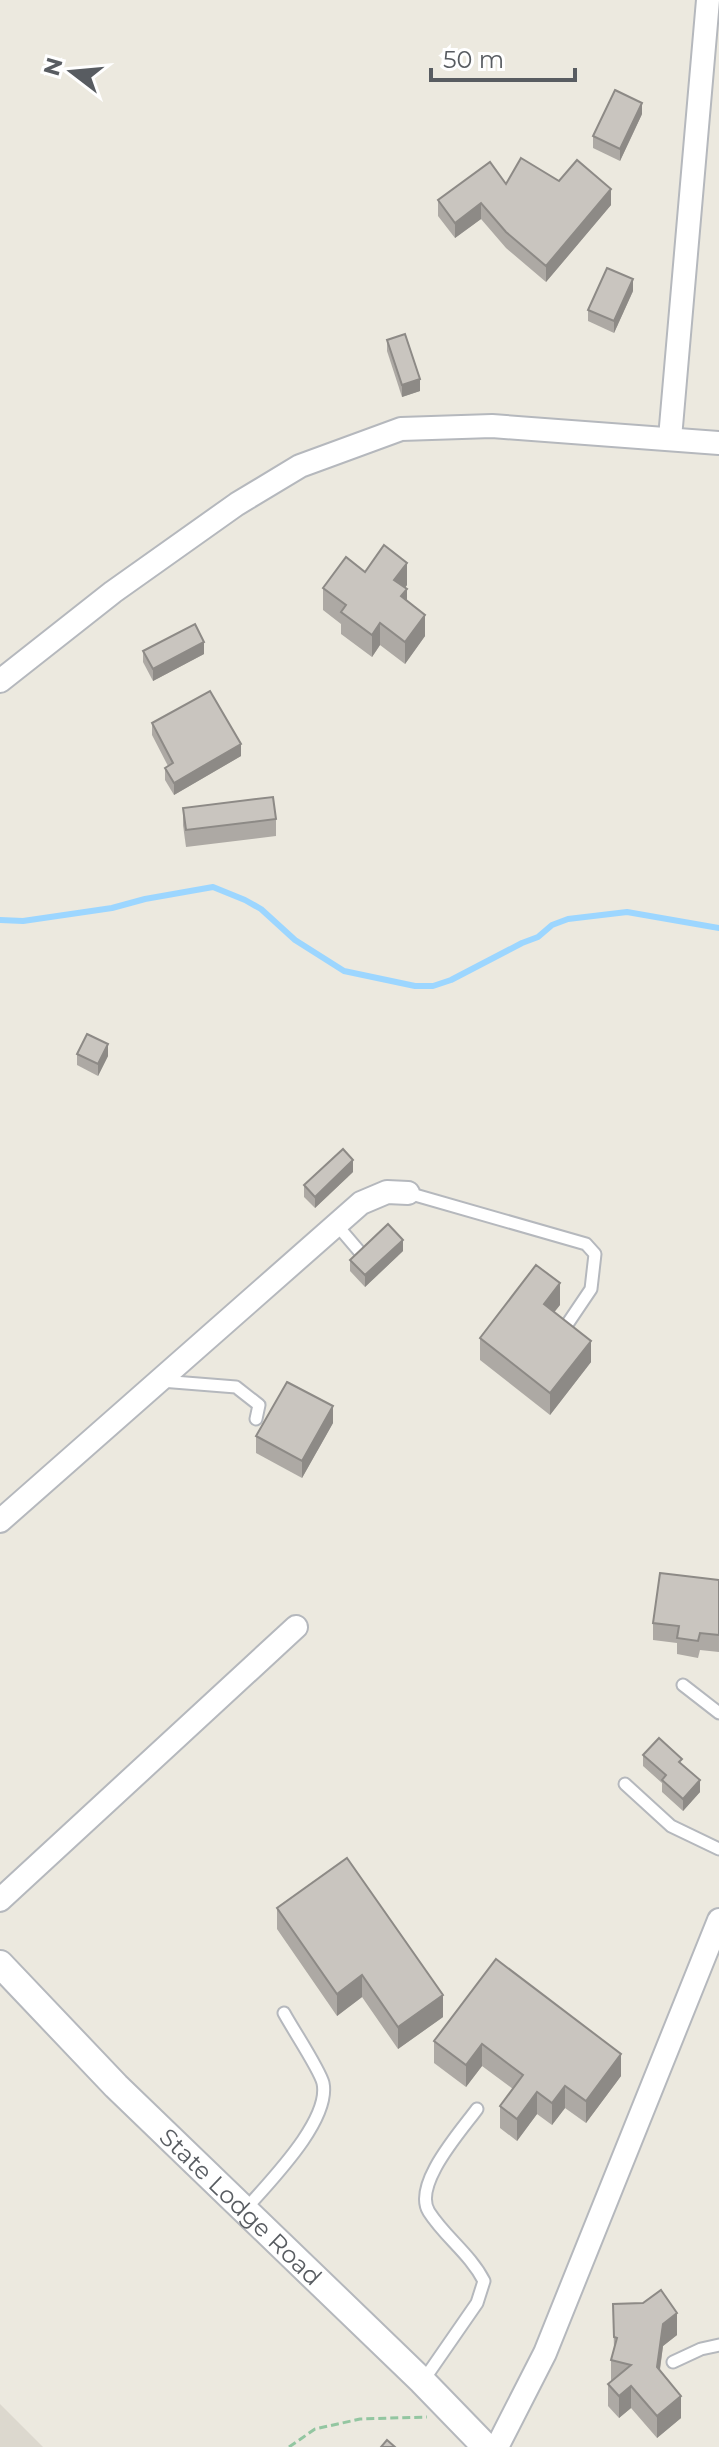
<svg xmlns="http://www.w3.org/2000/svg" width="719" height="2447" viewBox="0 0 719 2447" font-family="Montserrat,sans-serif">
<style>
.education{fill:#dcd8ce}
.lines{fill:none;stroke-linecap:round;stroke-linejoin:round}
.stream{stroke:#9cd6ff;stroke-width:6}
.service-casing{stroke:#b5b8bd;stroke-width:15}
.minor-casing{stroke:#b5b8bd;stroke-width:26}
.tertiary-casing{stroke:#b5b8bd;stroke-width:30}
.path{stroke:#93c6a1;stroke-width:3;stroke-dasharray:8 4;stroke-linecap:butt}
.service{stroke:#fff;stroke-width:11}
.minor{stroke:#fff;stroke-width:22}
.tertiary{stroke:#fff;stroke-width:26}
.wall{fill:#ada9a4}
.shaded-wall{fill:#8d8a86}
.building{fill:#c9c5bf;stroke:#8d8a86;stroke-width:2}
.labels{text-anchor:middle;dominant-baseline:central;stroke-width:6;stroke-linejoin:round;paint-order:stroke}
.street-label{font-size:24px;fill:#585c61;stroke:#fff}
</style>
<rect width="100%" height="100%" fill="#ece9df"/>
<!-- education -->
<polygon class="education" points="0,2404 43,2447 0,2447"/>
<g class="lines">
<!-- stream -->
<polyline class="stream" points="0,920 23,921 112,908 145,899 213,887 245,900 261,909 295,940 344,971 415,986 433,986 451,980 522,943 538,937 552,925 568,919 627,912 719,928"/>
<!-- service casing -->
<g class="service-casing">
<g id="service">
<polyline points="408,1193 586,1244 595,1254 591,1289 564,1329"/>
<polyline points="336,1224 359,1251"/>
<polyline points="161,1381 236,1387 259,1405 256,1419"/>
<polyline points="683,1685 719,1713"/>
<polyline points="625,1784 671,1826 719,1849"/>
<path d="M 244,2211 C 268,2183 331,2121 323,2083 C 320,2070 292,2028 284,2013"/>
<polyline points="673,2362 701,2349 719,2345"/>
<path d="M 423,2381 L 477,2303 L 484,2281 C 470,2254 445,2237 429,2212 C 412,2185 461,2131 477,2109"/>
</g>
</g>
<!-- minor casing -->
<g class="minor-casing">
<g id="minor">
<polyline points="670,438 708,0"/>
<polyline points="0,681 113,592 237,504 300,466 401,429 492,426 719,443"/>
<polyline points="0,1521 361,1203 387,1192 408,1193"/>
<polyline points="0,1900 296,1627"/>
<polyline points="497,2447 545,2353 719,1920"/>
</g>
</g>
<!-- tertiary casing -->
<g class="tertiary-casing">
<g id="tertiary">
<path id="s1" d="M 0,1964 L 116,2086 L 422,2381 L 486,2447"/>
</g>
</g>
<!-- path -->
<polyline class="path" points="289,2447 315,2429 360,2419 427,2417"/>
<!-- service -->
<use href="#service" class="service"/>
<!-- minor -->
<use href="#minor" class="minor"/>
<!-- tertiary -->
<use href="#tertiary" class="tertiary"/>
</g>
<!-- wall -->
<g class="wall">
<polygon points="642,114 620,161 593,148 593,136"/>
<polygon points="559,181 611,205 546,282 506,248 481,219 455,238 438,216 438,200 506,184"/>
<polygon points="633,291 614,333 588,321 588,310"/>
<polygon points="387,340 420,391 402,397 387,351"/>
<polygon points="365,572 407,585 405,588 407,601 425,636 405,664 380,645 372,657 341,634 341,624 323,610 323,588"/>
<polygon points="143,651 204,654 153,681 143,662"/>
<polygon points="152,723 241,756 174,795 165,780 165,768 168,766 152,735"/>
<polygon points="183,808 276,819 276,836 186,847 183,825"/>
<polygon points="77,1054 108,1056 98,1076 77,1065"/>
<polygon points="353,1172 315,1208 304,1197 304,1185"/>
<polygon points="403,1251 365,1287 350,1271 350,1260"/>
<polygon points="560,1305 554,1312 591,1362 550,1415 480,1360 480,1338"/>
<polygon points="333,1423 302,1478 256,1453 256,1436"/>
<polygon points="719,1580 719,1652 700,1650 698,1658 677,1654 677,1643 653,1640 653,1623"/>
<polygon points="643,1755 682,1764 700,1792 683,1811 662,1792 662,1783 643,1766"/>
<polygon points="277,1908 443,2017 398,2049 362,1997 337,2016 277,1929"/>
<polygon points="496,1959 621,2076 586,2123 565,2108 552,2125 537,2114 517,2141 500,2128 500,2106 513,2089 482,2066 466,2087 434,2063 434,2041"/>
<polygon points="613,2304 677,2335 663,2346 660,2370 681,2418 657,2438 631,2408 619,2418 608,2406 608,2384 611,2381 611,2360 614,2350"/>
</g>
<!-- shaded-wall -->
<g class="shaded-wall">
<polygon points="642,103 642,114 620,161 620,149"/>
<polygon points="611,189 611,205 546,282 546,266"/>
<polygon points="481,203 481,219 455,238 455,223"/>
<polygon points="633,279 633,291 614,333 614,321"/>
<polygon points="420,379 420,391 402,397 402,385"/>
<polygon points="407,563 407,585 394,602 394,580"/>
<polygon points="407,589 407,611 401,596"/>
<polygon points="425,615 425,636 405,664 405,642"/>
<polygon points="380,623 380,645 372,657 372,635"/>
<polygon points="204,642 204,654 153,681 153,669"/>
<polygon points="241,744 241,756 174,795 174,783"/>
<polygon points="108,1044 108,1056 98,1076 98,1064"/>
<polygon points="353,1160 353,1172 315,1208 315,1197"/>
<polygon points="403,1240 403,1251 365,1287 365,1275"/>
<polygon points="560,1283 560,1305 544,1325 544,1304"/>
<polygon points="591,1341 591,1362 550,1415 550,1393"/>
<polygon points="333,1406 333,1423 302,1478 302,1461"/>
<polygon points="700,1780 700,1792 683,1811 683,1799"/>
<polygon points="362,1975 362,1997 337,2016 337,1994"/>
<polygon points="443,1995 443,2017 398,2049 398,2027"/>
<polygon points="482,2044 482,2066 466,2087 466,2065"/>
<polygon points="621,2054 621,2076 586,2123 586,2101"/>
<polygon points="565,2086 565,2108 552,2125 552,2103"/>
<polygon points="537,2092 537,2114 517,2141 517,2119"/>
<polygon points="677,2313 677,2335 663,2346 657,2389 657,2367 663,2324"/>
<polygon points="631,2386 631,2408 619,2418 619,2396"/>
<polygon points="681,2396 681,2418 657,2438 657,2416"/>
</g>
<!-- building -->
<g class="building">
<polygon points="615,90 642,103 620,149 593,136"/>
<polygon points="521,158 559,181 577,160 611,189 546,266 506,232 481,203 455,223 438,200 490,162 506,184"/>
<polygon points="607,268 633,279 614,321 588,310"/>
<polygon points="405,334 420,379 402,385 387,340"/>
<polygon points="384,545 407,563 394,580 407,589 401,596 425,615 405,642 380,623 372,635 341,612 346,605 323,588 346,557 365,572"/>
<polygon points="195,624 204,642 153,669 143,651"/>
<polygon points="210,691 241,744 174,783 165,768 173,763 152,723"/>
<polygon points="273,797 276,819 186,830 183,808"/>
<polygon points="87,1034 108,1044 98,1064 77,1054"/>
<polygon points="343,1149 353,1160 315,1197 304,1185"/>
<polygon points="388,1224 403,1240 365,1275 350,1260"/>
<polygon points="536,1265 560,1283 544,1304 591,1341 550,1393 480,1338"/>
<polygon points="287,1382 333,1406 302,1461 256,1436"/>
<polygon points="660,1573 719,1580 719,1635 700,1633 698,1641 677,1638 679,1626 653,1623"/>
<polygon points="659,1738 682,1759 679,1762 700,1780 683,1799 662,1780 666,1775 643,1755"/>
<polygon points="347,1858 443,1995 398,2027 362,1975 337,1994 277,1908"/>
<polygon points="496,1959 621,2054 586,2101 565,2086 552,2103 537,2092 517,2119 500,2106 523,2075 482,2044 466,2065 434,2041"/>
<polygon points="661,2290 677,2313 663,2324 657,2367 681,2396 657,2416 631,2386 619,2396 608,2384 631,2365 611,2360 617,2338 614,2337 613,2304 643,2303"/>
<polygon points="387,2440 395,2447 381,2447"/>
</g>
<g class="labels">
<!-- street labels -->
<g class="street-label">
<text stroke="none"><textPath href="#s1" startOffset="342">State Lodge Road</textPath></text>
</g>
</g>
<!-- north arrow -->
<g transform="translate(72 72) rotate(286)" stroke="#ffffff" stroke-width="6" paint-order="stroke">
<path d="M0-6L14 30L0 20L-14 30Z" fill="#585c61"/>
<text y="-12" font-size="22" font-weight="bold" text-anchor="middle" fill="#585c61">N</text>
</g>
<!-- scale -->
<path d="M431 68v12h144v-12" fill="none" stroke="#585c61" stroke-width="4"/>
<text x="443" y="68" font-size="24" fill="#585c61" stroke="#ffffff" stroke-width="6" paint-order="stroke">50 m</text>
</svg>
